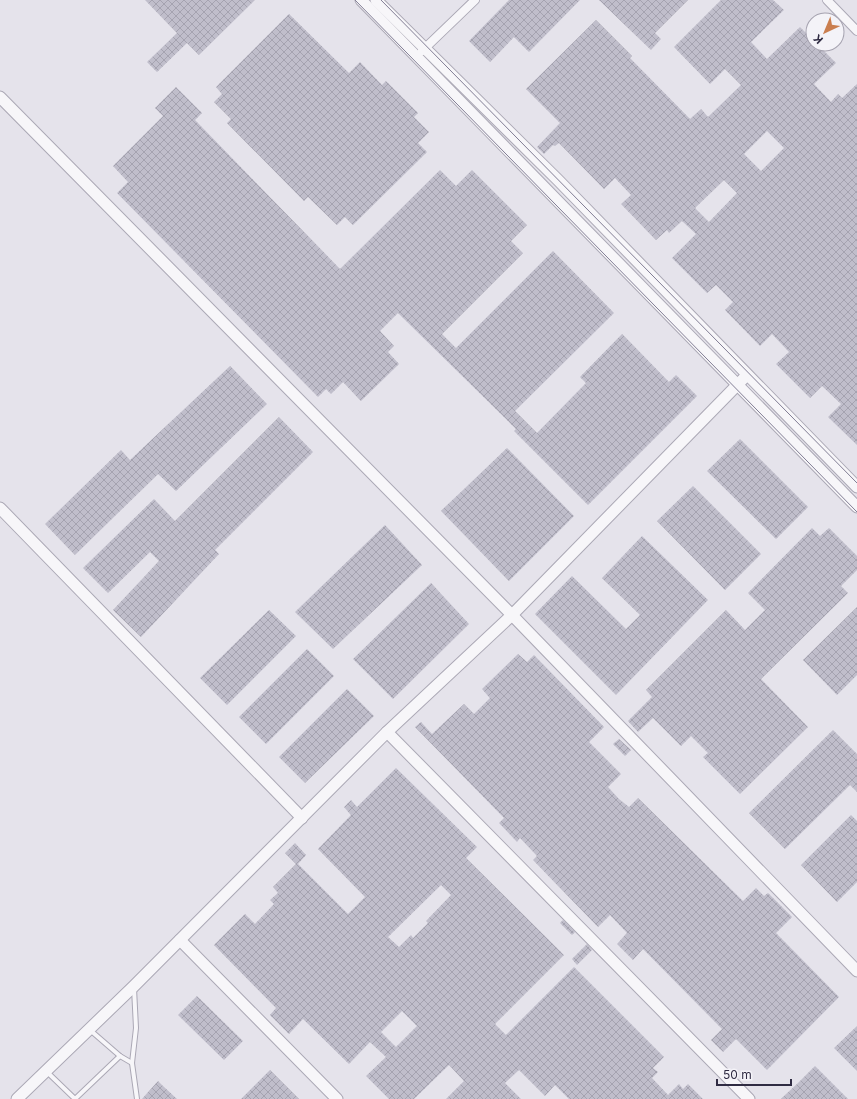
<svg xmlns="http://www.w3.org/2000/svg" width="857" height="1099" viewBox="0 0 857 1099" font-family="Inter,sans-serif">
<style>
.building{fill:url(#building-cross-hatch);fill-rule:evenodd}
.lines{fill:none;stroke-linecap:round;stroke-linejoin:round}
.service-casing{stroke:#aba8b5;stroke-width:6}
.minor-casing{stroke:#aba8b5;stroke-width:10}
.tertiary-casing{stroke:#aba8b5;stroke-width:13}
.service{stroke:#f7f6f9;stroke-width:4}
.minor{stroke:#f7f6f9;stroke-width:8}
.tertiary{stroke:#f7f6f9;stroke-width:11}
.tram{stroke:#817d94;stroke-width:1}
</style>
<defs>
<pattern id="building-cross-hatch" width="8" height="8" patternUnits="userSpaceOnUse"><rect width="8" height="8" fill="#c0becb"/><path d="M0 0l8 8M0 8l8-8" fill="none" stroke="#a5a3b0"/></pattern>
</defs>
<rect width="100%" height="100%" fill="#e5e3eb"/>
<!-- building -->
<g class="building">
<polygon points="145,0 255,0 199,55 187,43 157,72 147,62 177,33"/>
<polygon points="509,0 580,0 529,52 514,37 490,62 469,41"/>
<polygon points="599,0 688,0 655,33 661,39 651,50"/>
<path d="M 721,0 L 773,0 L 784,10 L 751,42 L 767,59 L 800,27 L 813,40 L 813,44 L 817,44 L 836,63 L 814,84 L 831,102 L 838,94 L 842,98 L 857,84 L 857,445 L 828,417 L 841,404 L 822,386 L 810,398 L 776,364 L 789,352 L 772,334 L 760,346 L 725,310 L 733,302 L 716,285 L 707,293 L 672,258 L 696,234 L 682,221 L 669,233 L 667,230 L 656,240 L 621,204 L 631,195 L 615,178 L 604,189 L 559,143 L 555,146 L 553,145 L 544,154 L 537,147 L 560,123 L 526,89 L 596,20 L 632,56 L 630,58 L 690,119 L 701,109 L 708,117 L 741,85 L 725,69 L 710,84 L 674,47 ZM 767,131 L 784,148 L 761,171 L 744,154 ZM 724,180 L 737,193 L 709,222 L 695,208 Z"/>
<polygon points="289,14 349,73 360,62 382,85 386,81 418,113 414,117 429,132 418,143 427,152 353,225 345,217 337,225 308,197 304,201 227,123 231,119 214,102 222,94 216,87"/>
<polygon points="176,87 202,113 195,120 340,269 440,170 456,186 472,170 527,225 511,241 523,253 442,334 456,348 553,251 614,313 515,411 537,433 586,383 580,377 622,334 669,382 676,375 697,396 588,505 514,431 516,429 398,313 380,331 394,346 388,352 399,364 361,401 343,382 331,394 326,389 318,397 117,193 128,182 113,166 163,116 155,108"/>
<polygon points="230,366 267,404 176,491 158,474 75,555 45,524 121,450 130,460"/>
<polygon points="279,417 313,452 215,550 219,554 141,637 113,610 159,561 150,552 108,593 83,568 154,499 175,521"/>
<polygon points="740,439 808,507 776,539 707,471"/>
<polygon points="507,448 574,516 509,581 441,511"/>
<polygon points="693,486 761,554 725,590 657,521"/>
<polygon points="385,525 422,565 333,649 295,612"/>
<polygon points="812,528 820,536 829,528 857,556 857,570 841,586 848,593 761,679 808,727 740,794 703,757 708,753 691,736 681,746 653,718 638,732 628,721 652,697 646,690 726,610 745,630 765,610 748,593"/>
<polygon points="642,536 708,600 616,695 535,614 572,576 626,629 640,615 602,578"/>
<polygon points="431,583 469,624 393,699 353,659"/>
<polygon points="857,607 857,675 837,695 803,660"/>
<polygon points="269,610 296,636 227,705 200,678"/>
<polygon points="307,649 334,676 266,744 239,717"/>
<polygon points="518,654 527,662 534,655 604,727 589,742 621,774 608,787 619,799 629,807 638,798 743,901 756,888 764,896 768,893 792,917 776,933 839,997 767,1070 736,1039 723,1052 711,1040 722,1029 643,949 633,960 617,944 627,933 610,915 598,927 533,860 537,856 520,838 517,842 499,823 504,818 415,727 421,722 432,734 464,704 474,714 490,698 482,689"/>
<polygon points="347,689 374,716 305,783 279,757"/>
<polygon points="833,730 857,754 857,792 850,785 785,849 749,813"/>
<polygon points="619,739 631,750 625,756 613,744"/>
<path d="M 396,768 L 477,847 L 466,858 L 564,955 L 495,1024 L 506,1035 L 574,967 L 664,1057 L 653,1068 L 658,1072 L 652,1078 L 668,1095 L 679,1084 L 683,1089 L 688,1084 L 703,1099 L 569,1099 L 555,1085 L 545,1096 L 519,1070 L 505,1083 L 521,1099 L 446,1099 L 464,1081 L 449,1065 L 414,1099 L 389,1099 L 366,1076 L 386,1057 L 370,1042 L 349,1064 L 303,1019 L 289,1034 L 270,1015 L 276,1008 L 214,945 L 245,914 L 255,924 L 274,904 L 270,900 L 278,893 L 273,887 L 296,864 L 285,853 L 295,843 L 306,855 L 298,864 L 348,914 L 365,897 L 318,849 L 351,815 L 344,807 L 351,800 L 357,807 ZM 441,885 L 451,895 L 426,921 L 428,923 L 413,938 L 411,935 L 399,947 L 388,937 ZM 402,1011 L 417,1026 L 396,1047 L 381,1032 Z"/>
<polygon points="851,815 857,821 857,882 837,902 801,865"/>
<polygon points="563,920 575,932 572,935 560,923"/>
<polygon points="587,944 592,950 577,965 572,959"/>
<polygon points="197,996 243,1041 224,1060 178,1015"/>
<polygon points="857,1026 857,1071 834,1048"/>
<polygon points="815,1066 848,1099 781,1099 798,1083"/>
<polygon points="270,1070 299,1099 241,1099"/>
<polygon points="158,1081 163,1086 177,1099 142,1099"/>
</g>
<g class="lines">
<!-- service casing -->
<g class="service-casing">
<g id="service">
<polyline points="134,988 136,1028 132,1063 137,1099"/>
<polyline points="90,1030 120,1056 132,1063"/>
<polyline points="46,1071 75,1099 120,1056"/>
</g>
</g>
<!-- minor casing -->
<g class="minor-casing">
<g id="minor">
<polyline points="827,0 857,31"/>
<polyline points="422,51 475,0"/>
</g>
</g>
<!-- tertiary casing -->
<g class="tertiary-casing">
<g id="tertiary">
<polyline points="361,0 857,507"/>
<polyline points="376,0 558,180 857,487"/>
<polyline points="0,97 512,615 857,971"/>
<polyline points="0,508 302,818"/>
<polyline points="387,732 749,1099"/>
<polyline points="180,940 337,1099"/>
<polyline points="17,1099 134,986 387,732 512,615 747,375"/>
</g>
</g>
<!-- service -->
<use href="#service" class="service"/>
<!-- minor -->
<use href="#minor" class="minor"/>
<!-- tertiary -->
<use href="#tertiary" class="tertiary"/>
<!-- tram -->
<g class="tram">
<polyline points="355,0 857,512"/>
<polyline points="381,0 857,483"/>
</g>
</g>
<!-- north arrow -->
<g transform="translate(825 32) rotate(224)"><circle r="19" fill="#f4f3f8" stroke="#a6a3b0"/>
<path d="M0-3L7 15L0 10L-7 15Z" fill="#ca7e4f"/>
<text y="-6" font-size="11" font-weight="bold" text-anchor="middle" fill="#302c43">K</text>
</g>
<!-- scale -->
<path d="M717 1079v6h74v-6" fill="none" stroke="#302c43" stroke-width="2"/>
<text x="723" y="1079" font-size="12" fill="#302c43" stroke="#f4f3f8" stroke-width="3" paint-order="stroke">50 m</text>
</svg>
